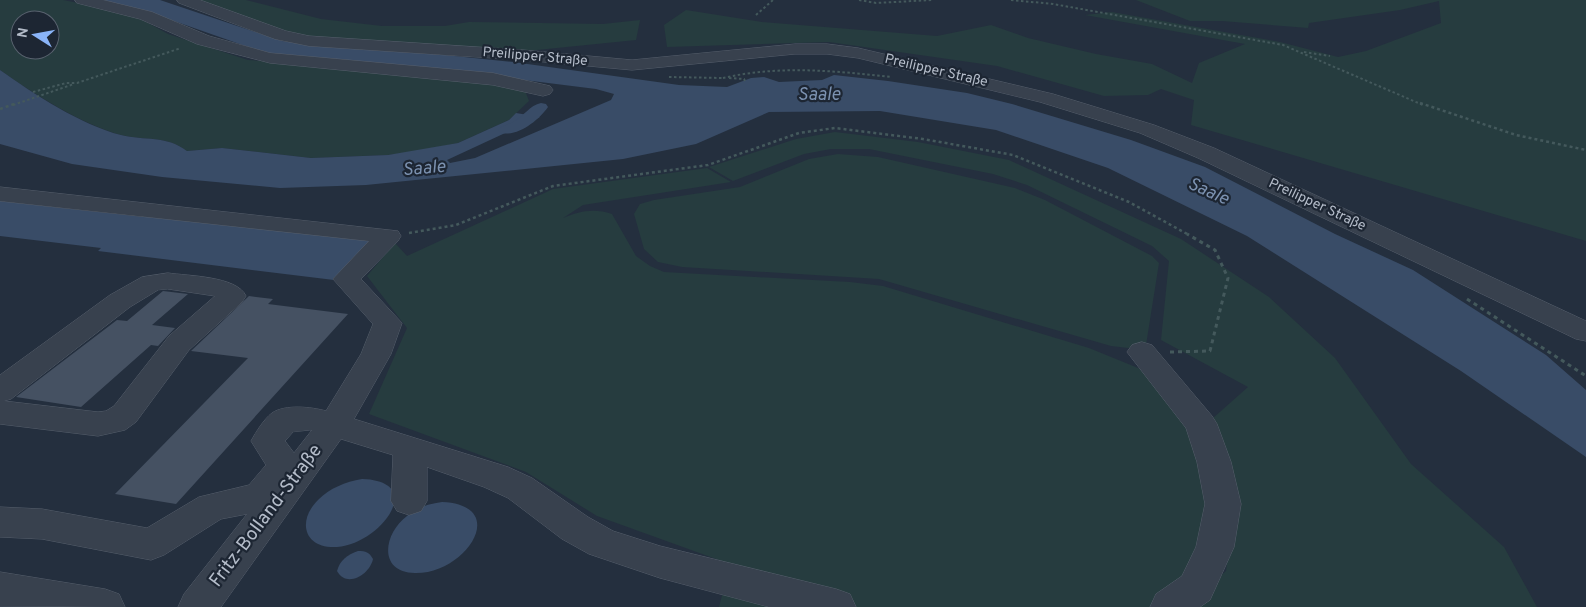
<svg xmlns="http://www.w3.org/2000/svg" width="1586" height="607" viewBox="0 0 1586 607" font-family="Overpass,sans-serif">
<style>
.green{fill:#263c3f;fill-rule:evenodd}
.water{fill:#394c67}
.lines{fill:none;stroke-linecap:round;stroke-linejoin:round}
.canal{fill:#394c67;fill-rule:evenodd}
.building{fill:#455162}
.minor-casing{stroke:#565f6c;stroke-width:1}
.path-far2{stroke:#44595c;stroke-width:2;stroke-dasharray:2.5 2.5;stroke-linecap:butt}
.path-far1{stroke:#44595c;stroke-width:2.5;stroke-dasharray:3 3;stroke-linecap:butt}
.path{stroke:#44595c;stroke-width:3;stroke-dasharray:4 4;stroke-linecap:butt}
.minor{fill:#38414e;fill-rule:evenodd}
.labels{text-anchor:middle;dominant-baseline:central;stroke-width:4.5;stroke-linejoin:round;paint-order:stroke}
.far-street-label{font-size:14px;fill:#b4bcc9;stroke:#1d2633}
.water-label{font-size:18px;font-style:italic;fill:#7c92b1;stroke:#1d2633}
.near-street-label{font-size:19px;fill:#b4bcc9;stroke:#1d2633}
</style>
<rect width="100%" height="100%" fill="#242f3e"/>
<!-- green -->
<g class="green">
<path d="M 0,0 L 63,0 L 103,8 L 139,18 L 168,34 L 248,60 L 353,68 L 524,88 L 529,101 L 509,120 L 458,143 L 413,152 L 388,155 L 311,158 L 222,148 L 187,151 C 166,135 145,141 121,135 C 81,124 34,94 0,70 ZM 20,20 L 50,20 L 50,50 L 20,50 Z"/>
<polygon points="198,0 246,0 321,19 382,26 445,26 469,22 603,24 640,20 636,40 527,51 333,41 297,35"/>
<polygon points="1136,0 1586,0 1586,241 1191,125 1194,100 1161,89 1148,95 1104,96 997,66 829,42 667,47 664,25 686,10 762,22 937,36 991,25 1028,38 1096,54 1152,64 1192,83 1199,63 1245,44 1085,15 1112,12 1280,42 1338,57 1366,51 1441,23 1439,1 1400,10 1309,23 1308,28 1222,21 1190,21"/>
<polygon points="835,132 918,142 1009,160 1181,239 1269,297 1335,358 1411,464 1504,547 1537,607 1187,607 1226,571 1234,505 1212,419 1248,387 1161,340 1169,261 1152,246 1027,185 993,174 869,149 831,149 804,154 733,181 709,167 796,139"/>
<polygon points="838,154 878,157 1015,188 1045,200 1152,256 1159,263 1146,345 1128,348 1111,346 879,279 682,267 658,262 644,249 634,214 640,204 654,200 740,187 809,159"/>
<path d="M 707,168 L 731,182 L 583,205 L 563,218 C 580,211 594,208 612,214 L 636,256 L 650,266 L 664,272 L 850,282 L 883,286 L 1089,348 L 1143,370 L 1167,394 L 1204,454 L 1206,550 L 1156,607 L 719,607 L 730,564 L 597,516 L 526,472 L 369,414 L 407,328 L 367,276 L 395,243 L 407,256 L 553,189 Z"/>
</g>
<!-- water -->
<g class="water">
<path d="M 99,0 L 160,0 L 282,41 L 325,46 L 406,51 L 513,62 L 679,85 L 727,87 L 751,78 L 764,77 L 779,82 L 822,80 L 834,75 L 888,81 L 967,93 L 1012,104 L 1131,140 L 1205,167 L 1335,234 L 1413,270 L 1546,355 L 1586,390 L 1586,457 L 1461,371 L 1247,236 L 1108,168 L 996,130 L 880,111 L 769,112 L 696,144 L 623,159 L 366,185 L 280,188 L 162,177 L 72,164 L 0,144 L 0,70 C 34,94 81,125 121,135 C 145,141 166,135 187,151 L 222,148 L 311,158 L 388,155 L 458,143 L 509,120 L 516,113 L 540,117 L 447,160 L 450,163 L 475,158 L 611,100 L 614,94 L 596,89 L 507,78 L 265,53 L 154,14 Z"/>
<polygon points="0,201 144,217 148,214 373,240 334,280 98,251 101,248 0,236"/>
<path d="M 362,479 C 428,481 380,544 337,547 C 305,549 296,522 318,500 C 330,488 345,482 362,479 Z"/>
<path d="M 442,502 C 511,505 466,574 415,573 C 377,572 384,533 407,516 C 417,507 429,504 442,502 Z"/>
<path d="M 358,551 C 366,551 369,552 373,559 C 370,574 347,589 337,571 C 340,560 347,555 358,551 Z"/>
</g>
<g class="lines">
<!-- canal -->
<path class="canal" d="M 541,103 L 546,104 L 548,107 C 539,120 518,137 501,133 L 498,130 C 502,125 508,125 513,122 C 523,117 530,105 541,103 Z"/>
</g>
<!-- building -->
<g class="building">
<polygon points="163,291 188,294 152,325 175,328 158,346 151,345 81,407 16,397 117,320 127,321"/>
<polygon points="249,296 273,299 268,304 348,314 176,504 115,494 248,358 191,351"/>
</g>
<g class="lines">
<!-- minor casing -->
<g class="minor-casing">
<g id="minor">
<polygon points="75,0 103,0 152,12 209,36 270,53 493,73 550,86 553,90 550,94 543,96 493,85 270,63 197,44 140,19 77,3"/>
<polygon points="177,0 200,0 286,31 309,36 523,50 632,60 795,44 827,44 858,48 1053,94 1154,125 1214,148 1586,321 1586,341 1576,339 1198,158 1140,133 1040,102 858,58 827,54 795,54 632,70 523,60 309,46 275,39 179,3"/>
<path d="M 0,187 L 398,231 L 401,236 L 398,241 L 361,279 L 402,323 L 391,354 L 354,419 L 508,467 L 532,478 L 588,517 L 613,531 L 660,546 L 836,589 L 850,594 L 856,607 L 769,607 L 660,578 L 589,554 L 562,539 L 508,498 L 484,487 L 427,467 L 427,501 L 421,511 L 409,515 L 397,511 L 391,501 L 393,455 L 341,439 L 221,607 L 178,607 L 184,594 L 247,514 L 221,519 L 164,555 L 151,560 L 42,539 L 0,537 L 0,507 L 42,509 L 147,528 L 199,497 L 249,485 L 266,465 L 251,441 C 256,432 264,419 272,413 C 285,404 312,407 326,411 L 361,354 L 373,324 L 333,279 L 369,241 L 0,201 ZM 310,430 L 312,430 L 294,453 L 285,441 L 293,432 Z"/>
<path d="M 168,273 C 188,276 237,276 246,296 L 242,302 L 189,350 L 136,422 L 125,430 L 98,436 L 0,424 L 0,375 L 110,295 L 142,277 ZM 168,289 L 215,296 L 169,336 L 114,406 L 106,411 L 98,412 L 4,401 L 11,399 L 130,307 L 158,290 Z"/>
<polygon points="1142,342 1152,345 1212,416 1217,424 1231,462 1241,504 1234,547 1210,600 1200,607 1150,607 1156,594 1182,576 1196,547 1205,504 1197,462 1186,428 1127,352 1132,345"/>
<polygon points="0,572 105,589 119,594 125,607 0,606"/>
</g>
</g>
<!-- path-far2 -->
<g class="path-far2">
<polyline points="859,0 876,3 932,0"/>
<polyline points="1011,0 1053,4 1283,45 1423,105"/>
<polyline points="756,15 773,0"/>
<polyline points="1304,52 1330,56"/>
<polyline points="669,77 723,78"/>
<path d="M 723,78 C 780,65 835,71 892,77"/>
<polyline points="729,78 744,79 745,81"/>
<polyline points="33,92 66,83 77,83 181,48"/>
<polyline points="13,105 74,84"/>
</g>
<!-- path-far1 -->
<g class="path-far1">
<polyline points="1420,103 1516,135 1586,150"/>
<polyline points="0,109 17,103"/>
<polyline points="409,233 456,225 553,186 708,165 799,133 835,128 923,139 1013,155 1129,202 1189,235"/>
</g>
<!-- path -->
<g class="path">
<polyline points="1467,299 1586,376"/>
<polyline points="1170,352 1210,351 1228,278 1215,250 1187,234"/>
</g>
<!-- minor -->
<use href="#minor" class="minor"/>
</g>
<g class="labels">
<!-- far-street labels -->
<g class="far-street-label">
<text transform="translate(535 57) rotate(5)">Preilipper Straße</text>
<text transform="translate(936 71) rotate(13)">Preilipper Straße</text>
<text transform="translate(1317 205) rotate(25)">Preilipper Straße</text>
</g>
<!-- water labels -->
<g class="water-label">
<text x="819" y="95">Saale</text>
<text transform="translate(424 169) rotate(-5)">Saale</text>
<text transform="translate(1208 192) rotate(24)">Saale</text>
</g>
<!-- near-street labels -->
<g class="near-street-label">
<text transform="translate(266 516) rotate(-53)">Fritz-Bolland-Straße</text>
</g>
</g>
<!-- north arrow -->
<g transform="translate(35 35) rotate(281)"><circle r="24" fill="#1d2633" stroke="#59626f"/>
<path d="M0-4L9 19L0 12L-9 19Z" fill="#8ab4f8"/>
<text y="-8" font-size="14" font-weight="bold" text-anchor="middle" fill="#b4bcc9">N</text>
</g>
</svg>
